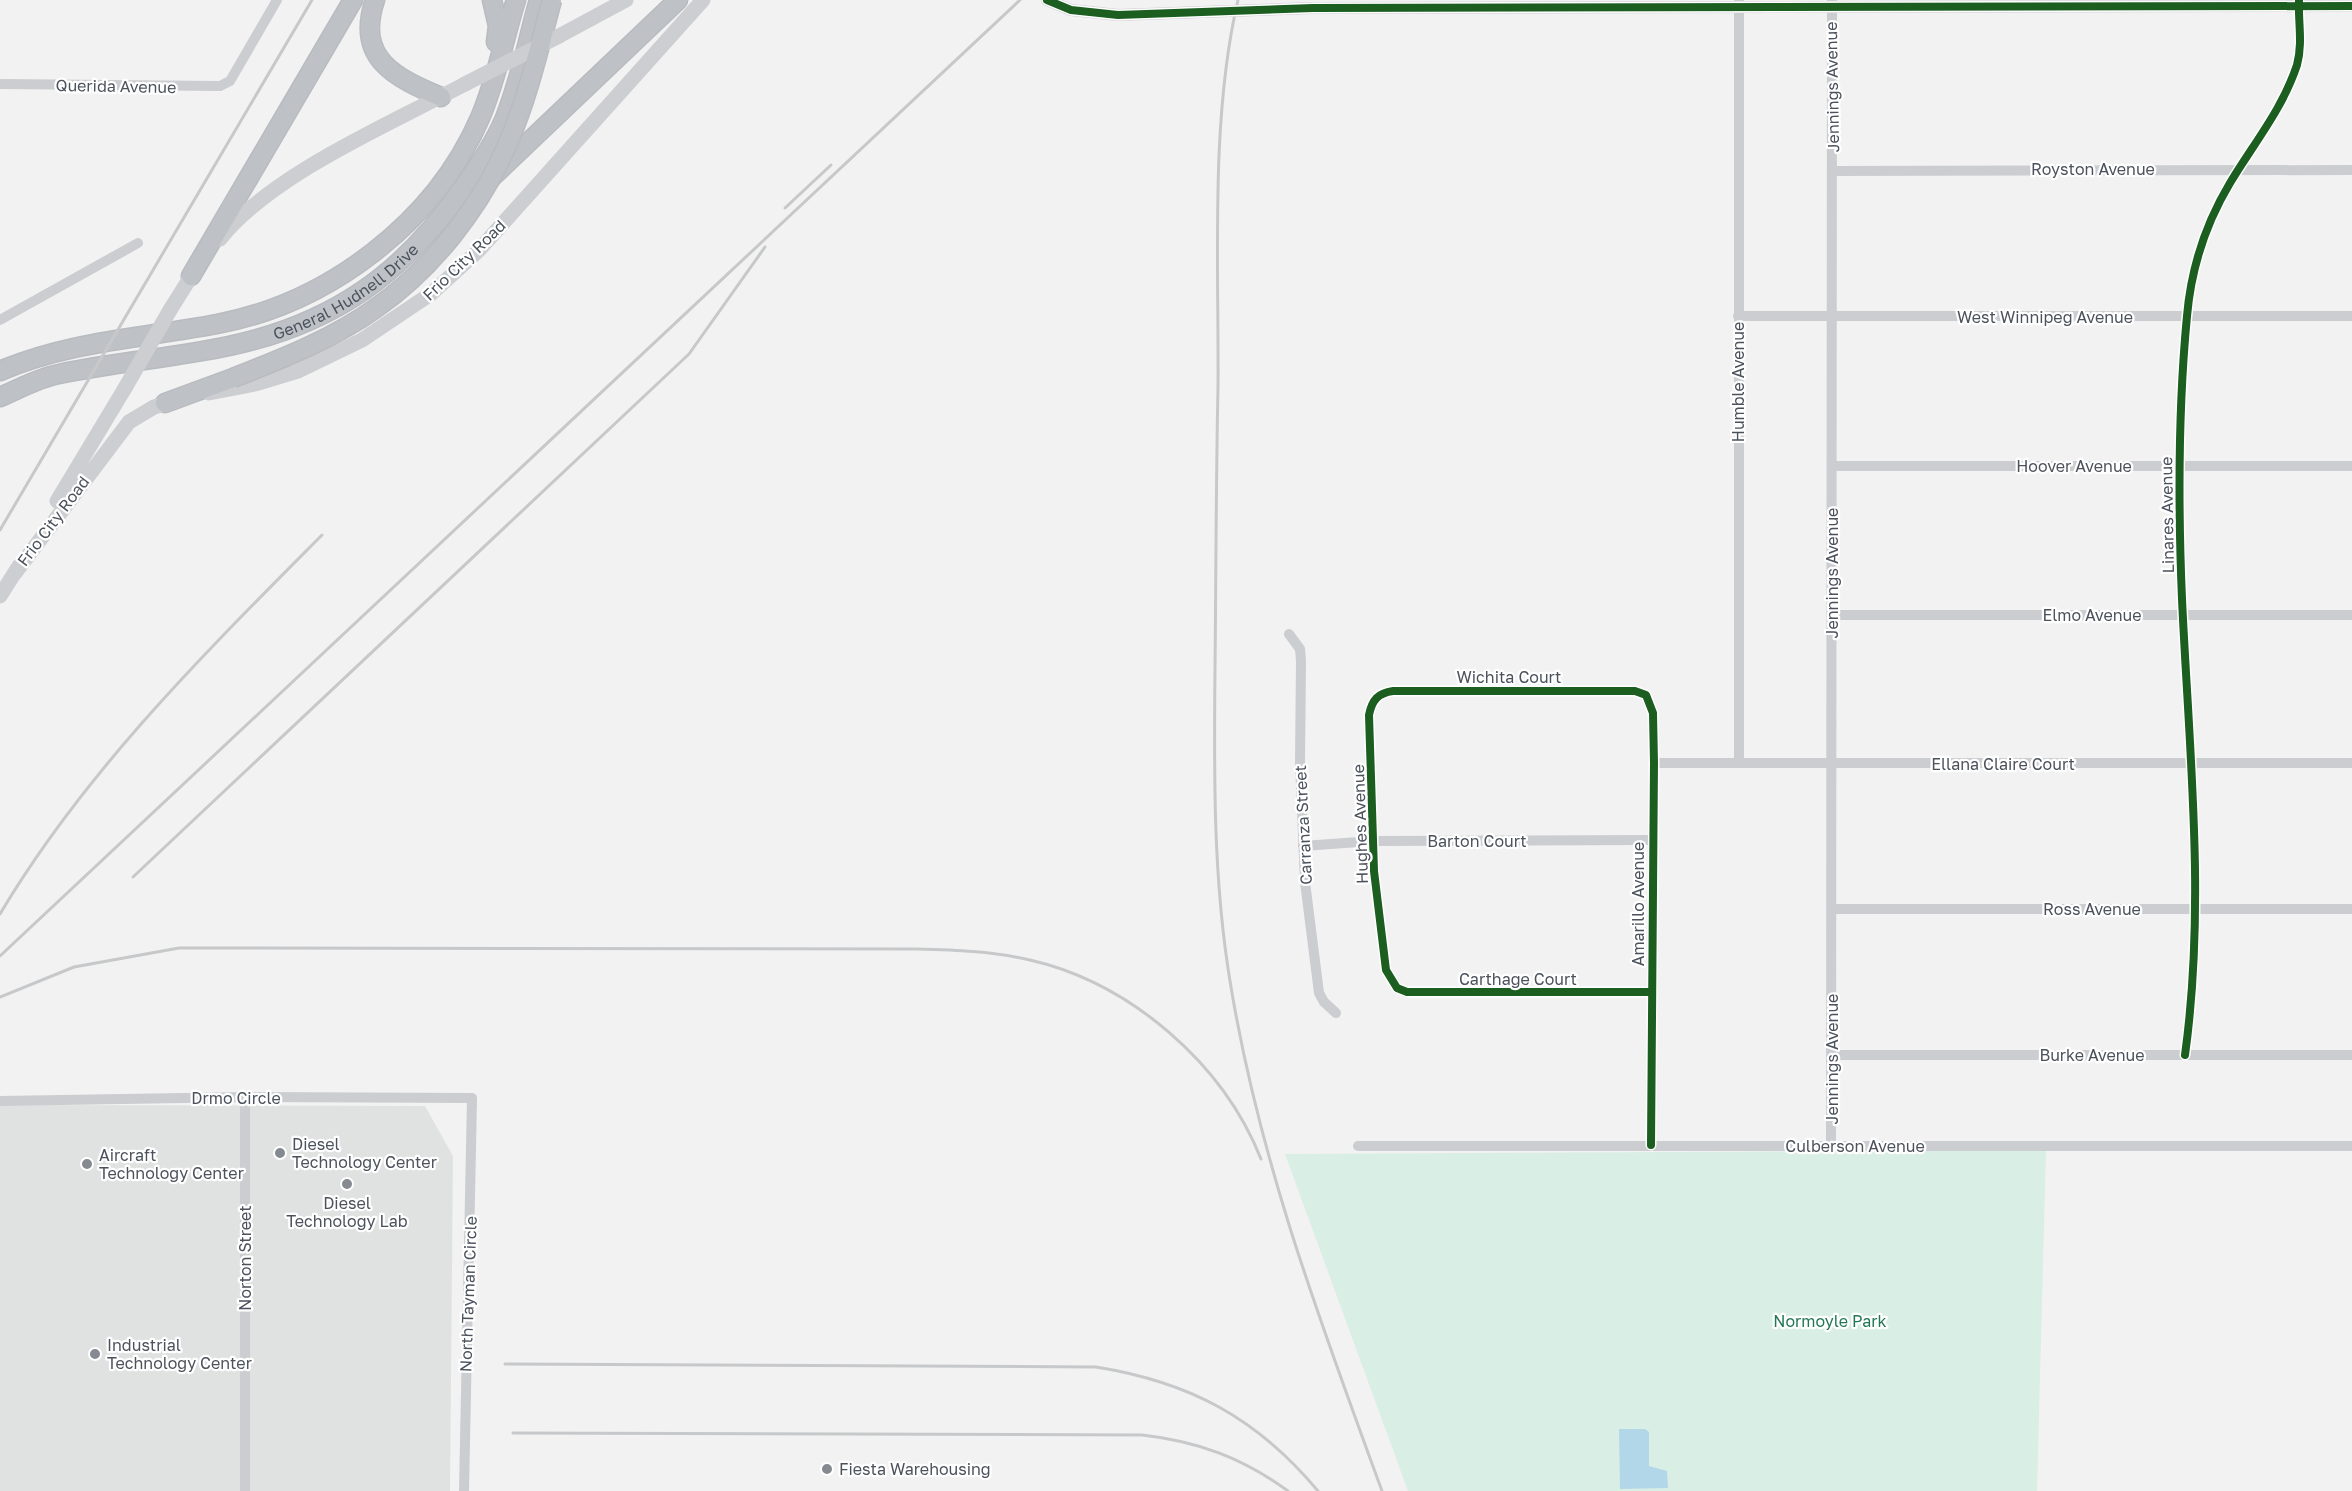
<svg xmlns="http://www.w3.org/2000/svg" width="2352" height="1491" viewBox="0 0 2352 1491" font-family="'Golos Text',sans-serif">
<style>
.education{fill:#e0e1e1}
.green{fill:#d9eee4}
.water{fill:#b2d7e8}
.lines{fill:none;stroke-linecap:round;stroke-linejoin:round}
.motorway-casing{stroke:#b8bbc0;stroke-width:21}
.minor{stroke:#cccdd0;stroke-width:10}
.tertiary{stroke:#cccdd0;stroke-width:12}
.secondary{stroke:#cdced1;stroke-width:15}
.motorway{stroke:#bec2c6;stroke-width:18}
.rail{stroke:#c7c8ca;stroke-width:3}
.motorway-bridge-casing{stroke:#b8bbc0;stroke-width:21;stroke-linecap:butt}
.secondary-bridge{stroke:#cdced1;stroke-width:15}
.motorway-bridge{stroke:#bec2c6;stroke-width:18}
.cycleway-casing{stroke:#fff;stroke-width:11}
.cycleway{stroke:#1b5e20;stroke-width:8}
.poi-dot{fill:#858a90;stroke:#fff;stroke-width:2}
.labels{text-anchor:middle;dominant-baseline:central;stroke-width:4.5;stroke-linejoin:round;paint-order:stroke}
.street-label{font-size:16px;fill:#4b525c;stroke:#fff}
.poi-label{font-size:16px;fill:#4b525c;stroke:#fff;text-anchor:start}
.park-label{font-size:16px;fill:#227756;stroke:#fff}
</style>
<rect width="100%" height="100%" fill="#f2f2f2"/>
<!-- education -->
<polygon class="education" points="0,1105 425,1106 453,1156 450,1491 0,1491"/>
<!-- green -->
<polygon class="green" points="2046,1150 2037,1491 1408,1491 1285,1154"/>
<!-- water -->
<polygon class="water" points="1619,1429 1645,1429 1649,1432 1649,1466 1667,1471 1668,1488 1620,1489"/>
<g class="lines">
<!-- motorway casing -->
<g class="motorway-casing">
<g id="motorway">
<path d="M 375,0 C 355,59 396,78 441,97"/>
<polyline points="492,0 498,26 496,42"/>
<polyline points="491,178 678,0"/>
<polyline points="191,276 353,0"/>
<path d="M 0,371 C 70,341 144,338 217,324 C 329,303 435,222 480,118 C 496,81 504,39 516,0"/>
<path id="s1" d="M 0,397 C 19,389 38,378 59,374 C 115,362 173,358 229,346 C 333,324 403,274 463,188 C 479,165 494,144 505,118 C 520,81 528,39 539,0"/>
<polyline points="165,403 233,378"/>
</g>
</g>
<!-- minor -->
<g class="minor">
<polyline points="0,84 220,86 230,81 277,0"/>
<polyline points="1833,171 2352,170"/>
<polyline points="1738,316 2352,316"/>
<polyline points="0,320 138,243"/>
<polyline points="1833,466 2352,466"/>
<polyline points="1832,615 2352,615"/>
<polyline points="1289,634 1300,649 1301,661 1300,762 1305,882 1319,993 1324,1002 1336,1013"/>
<polyline points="1654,763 2352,763"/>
<polyline points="1739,763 1739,0"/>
<polyline points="1303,846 1373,841 1652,840"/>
<polyline points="1832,909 2352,909"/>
<polyline points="1832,1055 2352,1055"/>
<path d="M 2185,1055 C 2206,903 2189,751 2182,599 C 2178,505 2178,410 2187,316 C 2191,270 2206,223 2230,183 C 2254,143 2282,110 2297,65 C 2303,43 2298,22 2299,0"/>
<polyline points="0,1101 245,1097 472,1098 464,1491"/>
<path d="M 1651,1145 L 1654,763 L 1653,713 L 1646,695 L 1635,691 L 1393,691 C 1378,693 1372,700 1369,715 L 1374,871 L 1386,970 L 1397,988 L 1407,992 L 1651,992"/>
<polyline points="1831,1145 1832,0"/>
<polyline points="1358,1146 2352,1146"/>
<polyline points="245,1491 245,1097"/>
</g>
<!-- tertiary -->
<polyline class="tertiary" points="1047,0 1071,10 1118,15 1313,8 2352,6"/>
<!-- secondary -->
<g class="secondary">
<polyline points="559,36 626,0"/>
<path d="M 220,239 C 272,174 390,124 465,84"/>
<polyline points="170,310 197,267"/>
<polyline points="209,393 255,384 298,371 362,340 432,293 479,250 703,0"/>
<polyline points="57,501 125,388"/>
<polyline points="15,573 129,422 154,407 174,401"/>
<polyline points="0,596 19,566"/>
</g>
<!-- motorway -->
<use href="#motorway" class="motorway"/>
<!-- rail -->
<g class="rail">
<path d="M 1238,0 C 1210,119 1219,264 1218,387 C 1216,481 1216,575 1215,669 C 1214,773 1213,878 1230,981 C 1259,1160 1320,1321 1382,1491"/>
<polyline points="785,208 831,165"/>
<polyline points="0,530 312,0"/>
<polyline points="133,877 689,354 765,247"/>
<path d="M 0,914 C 85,771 205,653 322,535"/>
<polyline points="0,956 1020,0"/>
<path d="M 0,997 L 74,967 L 179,948 L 916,949 C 955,950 992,951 1030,960 C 1130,983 1223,1063 1261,1159"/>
<path d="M 505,1364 L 1096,1367 C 1190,1382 1257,1418 1318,1491"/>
<path d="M 513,1433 L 1142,1435 C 1197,1441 1243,1458 1288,1491"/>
</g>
<!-- motorway-bridge casing -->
<g class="motorway-bridge-casing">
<path id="motorway-bridge" d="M 233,378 C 281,359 333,339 376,308 C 432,269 481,207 508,143 C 528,97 539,48 552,0"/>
</g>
<!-- secondary-bridge -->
<g class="secondary-bridge">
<polyline points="465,84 559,36"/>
<polyline points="125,388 170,310"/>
</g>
<!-- motorway-bridge -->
<use href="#motorway-bridge" class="motorway-bridge"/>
<!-- cycleway casing -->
<g class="cycleway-casing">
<g id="cycleway">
<polyline points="1047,0 1071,10 1118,15 1313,8 2352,6"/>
<path d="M 2185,1055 C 2206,903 2189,751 2182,599 C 2178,505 2178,410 2187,316 C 2191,270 2206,223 2230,183 C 2254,143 2282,110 2297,65 C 2303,43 2298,22 2299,0"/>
<path d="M 1651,1145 L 1654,763 L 1653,713 L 1646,695 L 1635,691 L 1393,691 C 1378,693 1372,700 1369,715 L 1374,871 L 1386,970 L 1397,988 L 1407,992 L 1651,992"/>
</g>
</g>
<!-- cycleway -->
<use href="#cycleway" class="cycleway"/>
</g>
<!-- markers -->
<g class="poi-dot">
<circle cx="280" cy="1153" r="6"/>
<circle cx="87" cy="1164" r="6"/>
<circle cx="347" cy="1184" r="6"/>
<circle cx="95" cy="1354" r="6"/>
<circle cx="827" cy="1469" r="6"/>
</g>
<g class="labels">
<!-- street labels -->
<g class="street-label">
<text transform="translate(116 86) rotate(1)">Querida Avenue</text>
<text transform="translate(1832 87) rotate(-91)">Jennings Avenue</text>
<text x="2093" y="169">Royston Avenue</text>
<text transform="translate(464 260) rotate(-44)">Frio City Road</text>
<text stroke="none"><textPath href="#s1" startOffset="366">General Hudnell Drive</textPath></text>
<text x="2045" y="317">West Winnipeg Avenue</text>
<text transform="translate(1738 382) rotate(-90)">Humble Avenue</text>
<text x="2074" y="466">Hoover Avenue</text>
<text transform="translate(2167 515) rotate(-91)">Linares Avenue</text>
<text transform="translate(53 521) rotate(-53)">Frio City Road</text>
<text transform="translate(1832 573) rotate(-90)">Jennings Avenue</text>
<text x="2092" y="615">Elmo Avenue</text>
<text x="1509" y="677">Wichita Court</text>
<text x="2003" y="764">Ellana Claire Court</text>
<text transform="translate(1360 824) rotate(-92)">Hughes Avenue</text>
<text transform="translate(1303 825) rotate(-93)">Carranza Street</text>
<text x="1477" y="841">Barton Court</text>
<text transform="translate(1638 904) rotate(-90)">Amarillo Avenue</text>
<text x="2092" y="909">Ross Avenue</text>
<text x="1518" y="979">Carthage Court</text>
<text x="2092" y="1055">Burke Avenue</text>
<text transform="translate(1832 1059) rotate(-90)">Jennings Avenue</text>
<text x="236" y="1098">Drmo Circle</text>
<text x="1855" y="1146">Culberson Avenue</text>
<text transform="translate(245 1258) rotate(-90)">Norton Street</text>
<text transform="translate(468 1294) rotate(-88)">North Tayman Circle</text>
</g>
<!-- poi labels -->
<g class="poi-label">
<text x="292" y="1144">Diesel<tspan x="292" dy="18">Technology Center</tspan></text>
<text x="99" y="1155">Aircraft<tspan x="99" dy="18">Technology Center</tspan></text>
<text x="347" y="1203" text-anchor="middle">Diesel<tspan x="347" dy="18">Technology Lab</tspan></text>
<text x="107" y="1345">Industrial<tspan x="107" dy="18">Technology Center</tspan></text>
<text x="839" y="1469">Fiesta Warehousing</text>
</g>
<!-- park labels -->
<g class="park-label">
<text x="1830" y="1321">Normoyle Park</text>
</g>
</g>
</svg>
